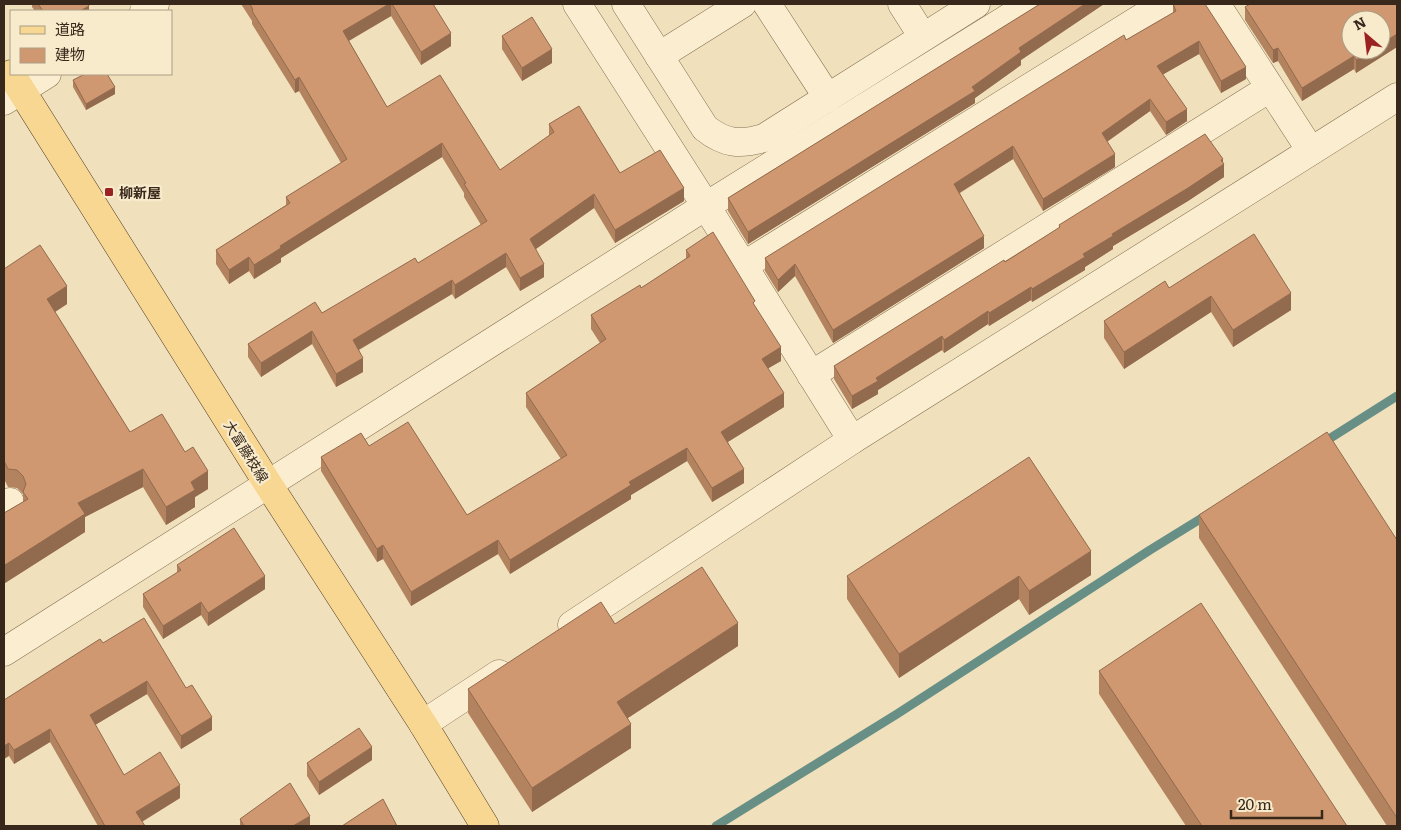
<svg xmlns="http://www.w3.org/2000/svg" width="1401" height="830" viewBox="0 0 1401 830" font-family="Literata,'Noto Sans JP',serif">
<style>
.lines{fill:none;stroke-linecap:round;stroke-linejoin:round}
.stream{stroke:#688f85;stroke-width:9}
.minor-casing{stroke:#887055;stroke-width:29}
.major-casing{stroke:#553e2a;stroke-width:29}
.minor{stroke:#fbeed0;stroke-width:28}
.major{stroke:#f7d791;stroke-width:28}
.wall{fill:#b38360}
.shaded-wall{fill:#926a4e}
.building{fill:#d09870;stroke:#926a4e}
.poi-dot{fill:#9a2222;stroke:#f7ebcc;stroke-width:2}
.labels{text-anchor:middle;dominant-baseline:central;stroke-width:4.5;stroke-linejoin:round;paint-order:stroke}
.poi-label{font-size:14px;font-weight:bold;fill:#37281b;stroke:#f7ebcc;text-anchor:start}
.street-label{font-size:14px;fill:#37281b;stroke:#f7ebcc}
</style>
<rect width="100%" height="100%" fill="#f0e1bc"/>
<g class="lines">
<!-- stream -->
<g class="stream">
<polyline points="1321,444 1397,396"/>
<polyline points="716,826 897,714 1150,550 1210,513"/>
</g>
<!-- minor casing -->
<g class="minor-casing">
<g id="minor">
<polyline points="577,4 706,206 852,440"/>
<path d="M 626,4 L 705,128 C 725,144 740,145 764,138 L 976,4"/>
<polyline points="767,4 828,98"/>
<polyline points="902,4 923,37"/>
<polyline points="1216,4 1311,151"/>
<polyline points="144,11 155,4"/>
<polyline points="659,56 742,4"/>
<polyline points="4,101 47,74"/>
<polyline points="743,266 1164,4"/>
<polyline points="811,375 1270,88"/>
<polyline points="4,506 10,502"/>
<polyline points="572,625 852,440 1397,97"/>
<polyline points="4,652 706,206 1031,4"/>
<polyline points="423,724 499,674"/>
</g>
</g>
<!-- major casing -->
<g class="major-casing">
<polyline id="major" points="11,74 268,484 423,724 485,826"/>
</g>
<!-- minor -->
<use href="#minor" class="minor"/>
<!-- major -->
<use href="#major" class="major"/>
</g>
<!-- wall -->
<g class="wall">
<polygon points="32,4 91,4 89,5 89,11 35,11 32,7"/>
<polygon points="241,4 433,4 451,46 421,65 391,16 349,41 387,107 500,170 549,136 549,124 620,173 684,201 615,243 594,208 536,249 544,277 520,291 506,267 455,299 452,294 359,350 363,372 336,387 312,344 261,377 248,357 248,344 322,313 418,263 481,225 464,197 464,193 442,157 281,258 281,262 254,279 249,271 229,284 216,264 216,250 286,205 286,197 341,163 299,91 295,93 252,24 252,21"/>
<polygon points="1040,4 1104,4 1021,60 1021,65 975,98 975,103 748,244 728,211 728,198"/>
<polygon points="1173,4 1246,79 1221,93 1199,54 1163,74 1187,121 1166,135 1150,111 1107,142 1115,167 1043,211 1013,159 960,193 984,248 833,343 795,276 778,292 765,271 765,258 1126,40 1173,13"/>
<polygon points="1397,4 1397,47 1356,73 1354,69 1302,101 1278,61 1273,63 1245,20 1245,7"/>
<polygon points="502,36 552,63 522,81 502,49"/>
<polygon points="73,80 115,94 86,110 73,87"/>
<polygon points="1223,162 1224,177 1188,201 1113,246 1113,249 1085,267 1085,270 1032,302 1031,300 989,326 988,324 944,353 942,350 878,390 878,394 852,409 834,379 834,366 1059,228 1059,225"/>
<polygon points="686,250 755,307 781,361 768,368 784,407 728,442 744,483 712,502 687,461 631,495 631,499 510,574 498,554 411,606 383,559 377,562 321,471 321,457 369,446 467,515 561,459 526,407 526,393 600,343 591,329 591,315 641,288 686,259"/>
<polygon points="4,269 67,304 55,312 130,432 185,452 208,489 195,497 195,507 166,525 143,487 85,517 85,532 5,583 4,580 4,513 23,502 23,494 17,488 8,487 4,479"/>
<polygon points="1169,288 1291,310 1233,347 1211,312 1124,369 1104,338 1104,321"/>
<polygon points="1199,515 1397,540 1397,826 1387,826 1199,538"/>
<polygon points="177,565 265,589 208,626 201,615 163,639 143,607 143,594 177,573"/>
<polygon points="1091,575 1029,615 1019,599 899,678 847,599 847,576"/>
<polygon points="615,624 738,646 628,718 631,748 532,812 468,713 468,689"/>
<polygon points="103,643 212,730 181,749 147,694 95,725 124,775 180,798 142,822 145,826 98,826 50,742 14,764 9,756 4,700"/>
<polygon points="1099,671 1347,826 1186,826 1099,694"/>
<polygon points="372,760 319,795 307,776 307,763"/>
<polygon points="240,819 310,826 240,826"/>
</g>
<!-- shaded-wall -->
<g class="shaded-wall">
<polygon points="389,4 391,4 391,16 343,44 343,31"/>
<polygon points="1085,4 1104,4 1021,60 1021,65 975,98 975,103 748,244 748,232 972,87 1019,48"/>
<polygon points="89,6 89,11 80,11"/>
<polygon points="451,33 451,46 421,65 421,52"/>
<polygon points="1397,34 1397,47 1356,73 1356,60 1372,50 1381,50 1381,44"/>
<polygon points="1199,41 1199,54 1157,78 1157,66"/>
<polygon points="1278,48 1278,61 1273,63 1273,50"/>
<polygon points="552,49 552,63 522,81 522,68"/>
<polygon points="1354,56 1354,69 1302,101 1302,88"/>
<polygon points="1246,67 1246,79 1221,93 1221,81"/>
<polygon points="299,77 299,91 295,93 295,80"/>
<polygon points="115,87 115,94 86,110 86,104"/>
<polygon points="1150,99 1150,111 1102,145 1102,133"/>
<polygon points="1187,109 1187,121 1166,135 1166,122"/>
<polygon points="442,143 442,157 281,258 281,262 254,279 254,265 280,246"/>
<polygon points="1013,146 1013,159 954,196 954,184"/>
<polygon points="1115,154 1115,167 1043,211 1043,199"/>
<polygon points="1223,159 1223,164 1224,164 1224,177 1188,201 1113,246 1113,249 1085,267 1085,270 1032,302 1032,289"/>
<polygon points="684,188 684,201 615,243 615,230"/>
<polygon points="594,194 594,208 530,253 530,239"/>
<polygon points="984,236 984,248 833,343 833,330"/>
<polygon points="506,253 506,267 455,299 455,285"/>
<polygon points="249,257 249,271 229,284 229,270"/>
<polygon points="544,264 544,277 520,291 520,278"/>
<polygon points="795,264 795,276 778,292 778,280"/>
<polygon points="452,280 452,294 353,353 353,340"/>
<polygon points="67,286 67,304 47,317 47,299"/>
<polygon points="1031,287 1031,300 989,326 989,313"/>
<polygon points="1291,293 1291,310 1233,347 1233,330"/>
<polygon points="1211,296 1211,312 1124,369 1124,352"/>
<polygon points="988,311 988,324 944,353 944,340"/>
<polygon points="312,331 312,344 261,377 261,363"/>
<polygon points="942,336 942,350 878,390 878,394 852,409 852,396 876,378"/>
<polygon points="781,347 781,361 762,372 762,359"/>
<polygon points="363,358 363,372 336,387 336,374"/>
<polygon points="784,393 784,407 721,446 721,432"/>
<polygon points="687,448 687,461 631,495 631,499 510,574 510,560 629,482"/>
<polygon points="143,469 143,487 85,517 85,532 5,583 5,565 78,503"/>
<polygon points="744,469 744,483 712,502 712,488"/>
<polygon points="208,471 208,489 195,497 195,507 166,525 166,507 191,482"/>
<polygon points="498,540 498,554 411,606 411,592"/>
<polygon points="383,545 383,559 377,562 377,549"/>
<polygon points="1091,551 1091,575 1029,615 1029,591"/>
<polygon points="265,576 265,589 208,626 208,613"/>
<polygon points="1019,576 1019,599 899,678 899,654"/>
<polygon points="201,602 201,615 163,639 163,626"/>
<polygon points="738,623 738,646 617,725 617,702"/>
<polygon points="147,681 147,694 90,728 90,715"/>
<polygon points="212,717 212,730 181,749 181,736"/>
<polygon points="631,724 631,748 532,812 532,788"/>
<polygon points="50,729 50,742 14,764 14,750"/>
<polygon points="9,743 9,756 4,759 4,746"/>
<polygon points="372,747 372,760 319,795 319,782"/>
<polygon points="180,785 180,798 136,825 136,812"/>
<polygon points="310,816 310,826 293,826"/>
</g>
<!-- building -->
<g class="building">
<polygon points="38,4 88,4 89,6 80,11 43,11"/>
<polygon points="250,4 389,4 343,31 387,107 440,75 500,170 554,132 549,124 579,106 620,173 660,150 684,188 615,230 594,194 530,239 544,264 520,278 506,253 455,285 452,280 353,340 363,358 336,374 312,331 261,363 248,344 315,302 322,313 415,258 418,263 487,221 464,184 466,183 442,143 280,246 281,248 254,265 249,257 229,270 216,250 290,203 286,197 347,159 299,77 295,80 252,11 253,10"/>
<polygon points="392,4 433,4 451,33 421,52"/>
<polygon points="1040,4 1085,4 1019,48 1021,52 972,87 975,91 748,232 728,198"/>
<polygon points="1173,4 1205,4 1246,67 1221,81 1199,41 1157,66 1187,109 1166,122 1150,99 1102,133 1115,154 1043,199 1013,146 954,184 984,236 833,330 795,264 778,280 765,258 1124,35 1126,40 1176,11"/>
<polygon points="1250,4 1397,4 1397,34 1381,44 1381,20 1351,20 1351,50 1372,50 1356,60 1354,56 1302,88 1278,48 1273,50 1245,7"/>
<polygon points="532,17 552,49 522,68 502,36"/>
<polygon points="85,74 107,74 115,87 86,104 73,80"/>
<polygon points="1205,134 1223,159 1221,160 1224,164 1188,188 1112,234 1113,236 1083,254 1085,257 1032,289 1031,287 989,313 988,311 944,340 942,336 876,378 878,381 852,396 834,366 1004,260 1005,262 1060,227 1059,225"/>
<polygon points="713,232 755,301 753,303 781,347 762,359 784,393 721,432 744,469 712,488 687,448 629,482 631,485 510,560 498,540 411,592 383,545 377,549 321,457 361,433 369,446 408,422 467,515 567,455 526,393 606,339 591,315 640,285 641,288 690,256 686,250"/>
<polygon points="1254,234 1291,293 1233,330 1211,296 1124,352 1104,321 1165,281 1169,288"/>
<polygon points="40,245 67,286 47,299 130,432 162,414 185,452 193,447 208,471 191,482 195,490 166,507 143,469 78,503 85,514 5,565 4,562 4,513 28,499 23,492 26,484 23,476 17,470 8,469 4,461 4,269"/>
<polygon points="1327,432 1397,540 1397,818 1199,515"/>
<polygon points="1029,457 1091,551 1029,591 1019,576 899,654 847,576"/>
<polygon points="234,528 265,576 208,613 201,602 163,626 143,594 181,570 177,565"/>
<polygon points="702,567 738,623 617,702 631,724 532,788 468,689 601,602 615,624"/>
<polygon points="1201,603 1347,826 1202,826 1099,671"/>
<polygon points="144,618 186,688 192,685 212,717 181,736 147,681 90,715 124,775 160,752 180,785 136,812 145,826 105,826 50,729 14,750 9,743 4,746 4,700 100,639 103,643"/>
<polygon points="359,728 372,747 319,782 307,763"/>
<polygon points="290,783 310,816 293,826 244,826 240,819"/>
<polygon points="383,799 397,826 342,826"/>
</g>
<!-- markers -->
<rect class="poi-dot" x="104" y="187" width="10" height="10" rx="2.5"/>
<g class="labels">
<!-- poi labels -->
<g class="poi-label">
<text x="119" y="192">柳新屋</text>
</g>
<!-- street labels -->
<g class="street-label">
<text transform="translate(247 451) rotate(58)">大富藤枝線</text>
</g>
</g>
<!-- border -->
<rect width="1401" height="830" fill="none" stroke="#37281b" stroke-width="10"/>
<!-- legend -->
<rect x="10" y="10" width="162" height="65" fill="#f7ebcc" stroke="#aa9d85"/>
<rect x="20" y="26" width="25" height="8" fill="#f7d791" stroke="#aa9d85"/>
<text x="55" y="35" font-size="15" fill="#37281b">道路</text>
<rect x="20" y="48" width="25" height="15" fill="#d09870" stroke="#aa9d85"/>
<text x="55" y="60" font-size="15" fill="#37281b">建物</text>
<!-- north arrow -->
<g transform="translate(1366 35) rotate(332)"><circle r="24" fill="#f7ebcc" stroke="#aa9d85"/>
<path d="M0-4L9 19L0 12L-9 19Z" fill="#9a2222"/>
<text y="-8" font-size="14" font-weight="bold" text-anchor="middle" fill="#37281b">N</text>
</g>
<!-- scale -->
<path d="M1231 810v8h91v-8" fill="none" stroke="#37281b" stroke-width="2.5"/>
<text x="1238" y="810" font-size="15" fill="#37281b" stroke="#f7ebcc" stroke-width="4" paint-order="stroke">20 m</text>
</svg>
